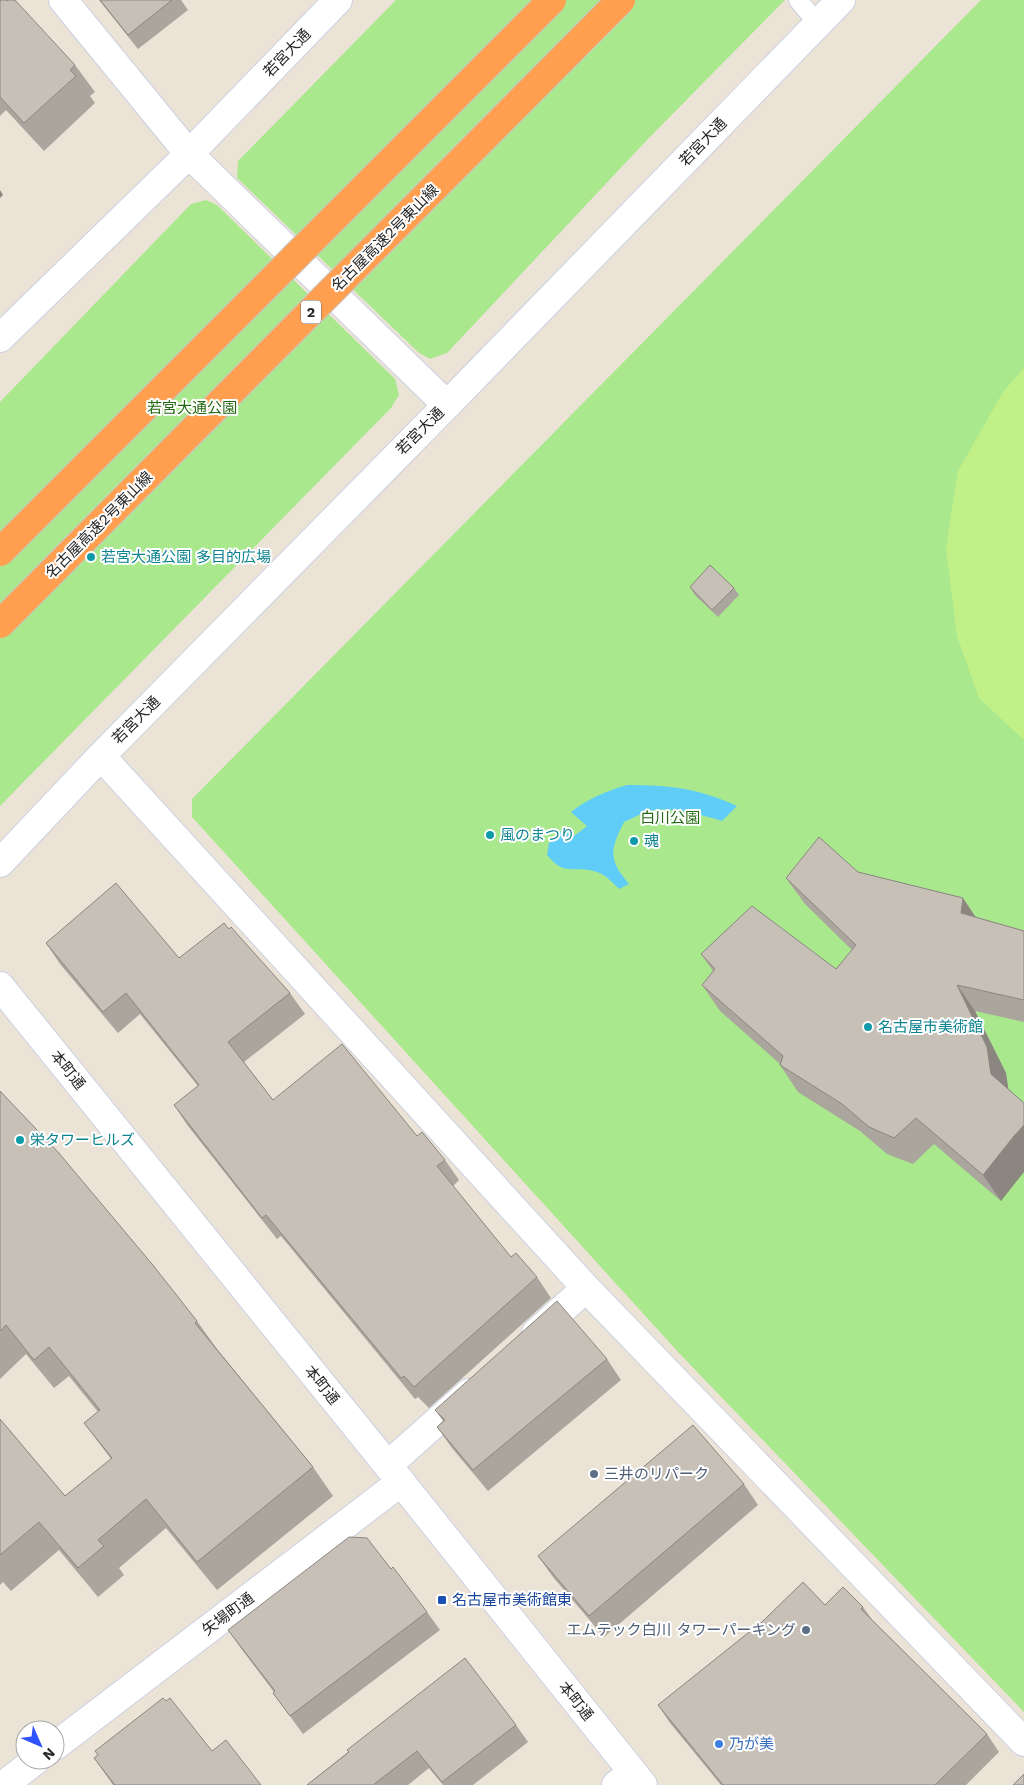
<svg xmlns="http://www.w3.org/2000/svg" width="1024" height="1785" viewBox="0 0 1024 1785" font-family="'Work Sans','Noto Sans JP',sans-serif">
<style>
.green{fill:#aae88e}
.pitch{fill:#c2f088}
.water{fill:#60ccf8}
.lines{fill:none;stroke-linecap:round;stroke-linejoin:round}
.lane-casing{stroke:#ccd0e2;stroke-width:20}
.street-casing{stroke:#ccd0e2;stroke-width:30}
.secondary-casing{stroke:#ccd0e2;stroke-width:30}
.lane{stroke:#fff;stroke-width:18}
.street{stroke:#fff;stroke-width:28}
.secondary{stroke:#fff;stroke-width:28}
.highway-bridge-casing{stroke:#c7c7c7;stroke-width:30;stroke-linecap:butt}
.highway-bridge{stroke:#ff9f4f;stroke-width:28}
.wall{fill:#aaa59d}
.shaded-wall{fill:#8b8680}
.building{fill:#c6c0b7;stroke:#8b8680}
.culture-dot{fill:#0f9aa8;stroke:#fff;stroke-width:2}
.service-dot{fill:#5c6f8a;stroke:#fff;stroke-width:2}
.transit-dot{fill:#1a4fb4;stroke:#fff;stroke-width:2}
.shop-dot{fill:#3f7fe0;stroke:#fff;stroke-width:2}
.labels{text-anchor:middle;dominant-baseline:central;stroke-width:4;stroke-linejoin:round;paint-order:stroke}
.shield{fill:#fff;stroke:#686868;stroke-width:1}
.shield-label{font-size:14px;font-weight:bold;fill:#272727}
.street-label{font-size:15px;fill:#272727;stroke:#fff}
.park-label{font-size:15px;fill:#236813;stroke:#fff}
.culture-label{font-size:15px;fill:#0d838f;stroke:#fff;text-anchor:start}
.service-label{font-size:15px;fill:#4e5e75;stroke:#fff;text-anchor:start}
.transit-label{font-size:15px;fill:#164399;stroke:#fff;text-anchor:start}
.shop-label{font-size:15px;fill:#366cbe;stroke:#fff;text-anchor:start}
</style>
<rect width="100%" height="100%" fill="#ece3d7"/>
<!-- green -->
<g class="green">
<polygon points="396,0 785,0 646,141 447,353 430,359 418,352 237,178 238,161"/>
<polygon points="981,0 1024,0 1024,1712 679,1353 192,817 192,799"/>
<polygon points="206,200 217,205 395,379 399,395 391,408 0,806 0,402 191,204"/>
</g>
<!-- pitch -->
<polygon class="pitch" points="1024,368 1024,740 979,698 957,636 946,548 958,471 1003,392"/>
<!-- water -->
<path class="water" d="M 627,785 C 669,785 698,788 737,806 L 722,821 C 703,815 669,806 650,811 C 642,813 633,818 624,822 C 610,850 608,859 629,884 L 619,889 C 613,883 606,875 597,872 C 573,864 566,878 547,855 L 549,843 L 562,830 L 574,836 L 587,826 L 571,812 C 589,798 607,791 627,785 Z"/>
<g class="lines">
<!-- lane casing -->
<g class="lane-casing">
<polyline id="lane" points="798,0 818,24"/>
</g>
<!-- street casing -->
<g class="street-casing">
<g id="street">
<polyline points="63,0 189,154 447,405"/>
<polyline points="101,756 586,1288 1024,1742"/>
<polyline points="536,1333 586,1288"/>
<polyline points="388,1465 469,1393"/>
<polyline points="55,1746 401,1482"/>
<polyline points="4,1785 36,1760"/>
<polyline points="616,1785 632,1772"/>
</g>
</g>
<!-- secondary casing -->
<g class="secondary-casing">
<g id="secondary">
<polyline points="0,338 189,154 338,0"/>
<polyline points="0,863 101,756 447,405 841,0"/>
<polyline points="0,986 401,1482 643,1785"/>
</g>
</g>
<!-- lane -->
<use href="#lane" class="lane"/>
<!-- street -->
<use href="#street" class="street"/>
<!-- secondary -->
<use href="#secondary" class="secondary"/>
<!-- highway-bridge casing -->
<g class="highway-bridge-casing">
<g id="highway-bridge">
<polyline points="0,552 552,0"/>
<polyline points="0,624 621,0"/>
</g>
</g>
<!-- highway-bridge -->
<use href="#highway-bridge" class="highway-bridge"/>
</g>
<!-- wall -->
<g class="wall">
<polygon points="99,0 181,0 188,10 138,49"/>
<polygon points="0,1 75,65 95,92 90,96 95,103 44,151 6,110 0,116"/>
<polygon points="690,587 734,588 739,595 718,617 695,595"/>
<polygon points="858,872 976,917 1024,931 1024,1022 975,1011 1006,1073 1008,1089 1001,1201 934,1144 913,1164 887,1154 860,1131 798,1092 780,1065 780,1064 720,1011 702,985 713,971 701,954 836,969 852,950 805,904 786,878"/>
<polygon points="229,929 290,993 305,1014 244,1062 273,1100 417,1136 445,1160 459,1180 453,1186 511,1257 537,1277 551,1298 429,1408 418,1397 415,1399 281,1236 277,1239 188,1126 174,1105 198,1086 140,1014 118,1033 60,964 46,943 179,958"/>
<polygon points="0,1091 197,1321 217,1349 313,1467 333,1496 217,1590 166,1528 119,1568 124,1575 98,1597 59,1550 11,1591 3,1582 0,1585 0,1419 65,1496 111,1459 84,1423 98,1412 69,1376 54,1388 26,1354 0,1379"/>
<polygon points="607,1359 621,1380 488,1491 452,1448 437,1427 443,1421 435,1410"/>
<polygon points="744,1484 758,1505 604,1637 553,1577 538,1556"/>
<polygon points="391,1569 427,1612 440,1630 303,1734 273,1693 274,1692 240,1647 228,1630"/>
<polygon points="825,1605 863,1607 873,1621 987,1734 999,1752 966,1785 721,1785 670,1723 658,1705 763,1621"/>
<polygon points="516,1725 528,1742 473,1785 443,1785 429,1768 408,1785 307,1785 348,1752"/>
<polygon points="212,1751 261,1785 113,1785 94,1758"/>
</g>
<!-- shaded-wall -->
<g class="shaded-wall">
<polygon points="0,190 3,195 0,198"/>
<polygon points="963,898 981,925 961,913"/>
<polygon points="957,985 975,1011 1006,1073 1010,1100 991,1074"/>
<polygon points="1024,1125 1024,1172 1001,1201 983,1175 1014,1136"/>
</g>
<!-- building -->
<g class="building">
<polygon points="1,0 7,0 7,1 8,0 15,0 75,65 70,70 76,76 24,123 0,97 0,1"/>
<polygon points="100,0 172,0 128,35"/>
<polygon points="710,565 734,588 712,610 690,587"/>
<polygon points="819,837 858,872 963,898 961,913 1024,931 1024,1000 957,985 987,1047 991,1074 1024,1103 1024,1125 1014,1136 983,1175 916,1118 894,1138 869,1127 842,1104 780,1065 783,1056 702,985 715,969 701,954 752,906 836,969 856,945 786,878"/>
<polygon points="116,883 179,958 224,923 229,929 231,927 290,993 228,1042 273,1100 342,1044 417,1136 422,1132 445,1160 437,1166 511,1257 516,1253 537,1277 414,1387 404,1376 401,1378 266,1215 262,1218 174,1105 199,1085 126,993 103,1012 46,943"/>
<polygon points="0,1091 58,1152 152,1264 197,1321 195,1323 313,1467 197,1562 146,1499 98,1540 104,1546 78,1568 39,1522 0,1555 0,1419 65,1496 112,1458 84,1423 100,1410 49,1347 34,1360 6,1325 0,1331"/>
<polygon points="557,1301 607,1359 473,1470 437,1427 445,1420 435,1410"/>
<polygon points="693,1425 744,1484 589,1616 538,1556"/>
<polygon points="349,1537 367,1538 391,1569 393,1567 427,1612 290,1716 273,1693 275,1691 228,1630"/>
<polygon points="803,1582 825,1605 843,1587 863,1607 861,1609 987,1734 935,1785 723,1785 658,1705 763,1621"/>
<polygon points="465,1658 516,1725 442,1782 417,1751 373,1785 307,1785 349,1752 347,1750"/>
<polygon points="163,1698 166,1701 170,1698 212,1751 226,1740 261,1785 115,1785 94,1758 98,1755 95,1751"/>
<polygon points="1024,1774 1024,1785 1013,1785"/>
</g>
<!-- markers -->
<g class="culture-dot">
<circle cx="91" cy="557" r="5"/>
<circle cx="490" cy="835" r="5"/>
<circle cx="634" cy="841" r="5"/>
<circle cx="868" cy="1027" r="5"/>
<circle cx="20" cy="1140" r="5"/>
</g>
<g class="service-dot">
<circle cx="594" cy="1474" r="5"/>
<circle cx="806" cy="1630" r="5"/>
</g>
<rect class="transit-dot" x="437" y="1595" width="10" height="10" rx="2.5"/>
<circle class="shop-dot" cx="719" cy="1744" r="5"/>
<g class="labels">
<!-- shield labels -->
<rect class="shield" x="301" y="300.5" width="20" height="23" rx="4"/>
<g class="shield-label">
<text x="311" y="312">2</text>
</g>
<!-- street labels -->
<g class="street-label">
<text transform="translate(287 53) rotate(-46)">若宮大通</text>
<text transform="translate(703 142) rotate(-46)">若宮大通</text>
<text transform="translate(385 238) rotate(-45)">名古屋高速2号東山線</text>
<text transform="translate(420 431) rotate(-45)">若宮大通</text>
<text transform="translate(99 525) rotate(-45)">名古屋高速2号東山線</text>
<text transform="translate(136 720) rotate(-45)">若宮大通</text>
<text transform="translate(68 1070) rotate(51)">本町通</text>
<text transform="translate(322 1385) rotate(51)">本町通</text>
<text transform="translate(228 1614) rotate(-37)">矢場町通</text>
<text transform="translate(576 1701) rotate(51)">本町通</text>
</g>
<!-- park labels -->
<g class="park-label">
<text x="192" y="408">若宮大通公園</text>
<text x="670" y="818">白川公園</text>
</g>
<!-- culture labels -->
<g class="culture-label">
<text x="101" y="557">若宮大通公園 多目的広場</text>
<text x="500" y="835">風のまつり</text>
<text x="644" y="841">魂</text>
<text x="878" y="1027">名古屋市美術館</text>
<text x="30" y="1140">栄タワーヒルズ</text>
</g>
<!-- service labels -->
<g class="service-label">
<text x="604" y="1474">三井のリパーク</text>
<text x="796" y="1630" text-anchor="end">エムテック白川 タワーパーキング</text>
</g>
<!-- transit labels -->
<g class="transit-label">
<text x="452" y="1600">名古屋市美術館東</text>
</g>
<!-- shop labels -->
<g class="shop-label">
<text x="729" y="1744">乃が美</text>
</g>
</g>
<!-- north arrow -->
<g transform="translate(40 1745) rotate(135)"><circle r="24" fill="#ffffff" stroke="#a9a9a9"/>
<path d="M0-4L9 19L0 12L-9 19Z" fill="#3152ff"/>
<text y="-8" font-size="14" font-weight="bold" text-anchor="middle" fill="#272727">N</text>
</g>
</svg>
